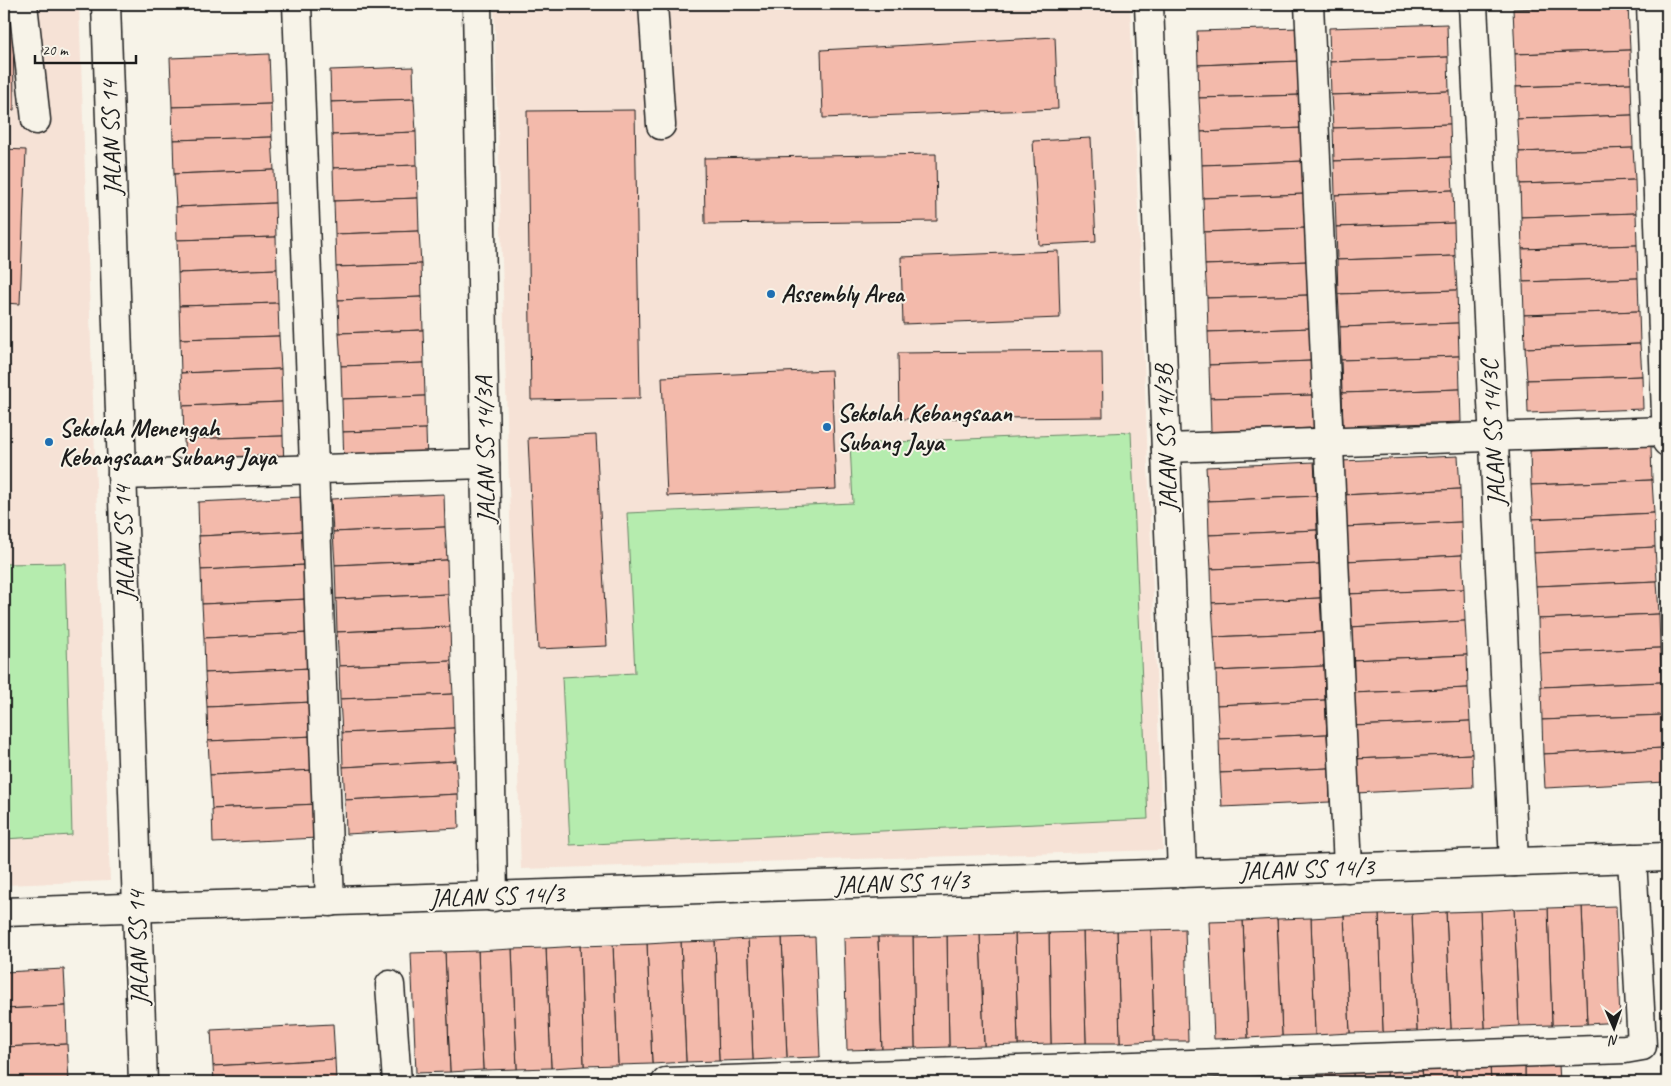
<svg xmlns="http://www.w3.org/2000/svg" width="1671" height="1086" viewBox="0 0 1671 1086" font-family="Caveat,sans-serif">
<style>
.built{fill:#f6e2d6}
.green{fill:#b5ecae;stroke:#688465}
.building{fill:#f3baab;stroke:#1c1c1c}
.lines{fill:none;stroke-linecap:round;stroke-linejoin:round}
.minor-casing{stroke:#1c1c1c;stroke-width:31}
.minor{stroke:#f7f3e8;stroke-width:28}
.poi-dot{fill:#1f6fb2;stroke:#f7f3e8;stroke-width:2}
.labels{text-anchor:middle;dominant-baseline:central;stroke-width:4;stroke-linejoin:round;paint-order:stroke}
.street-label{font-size:25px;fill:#1c1c1c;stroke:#f7f3e8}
.poi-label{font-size:25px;font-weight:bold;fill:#1c1c1c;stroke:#f7f3e8;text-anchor:start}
</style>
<rect width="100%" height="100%" fill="#f7f3e8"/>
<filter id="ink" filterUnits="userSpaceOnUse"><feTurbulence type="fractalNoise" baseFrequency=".02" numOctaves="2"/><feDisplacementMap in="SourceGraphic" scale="10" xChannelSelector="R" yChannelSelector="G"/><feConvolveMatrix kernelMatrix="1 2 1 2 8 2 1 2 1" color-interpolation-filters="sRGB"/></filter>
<g filter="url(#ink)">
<!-- built -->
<g class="built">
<polygon points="4,4 79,4 110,881 4,885"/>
<polygon points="494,4 1130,4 1163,850 521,869"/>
</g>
<!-- green -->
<g class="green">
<polygon points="1131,432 1148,819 570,845 562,677 635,673 627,513 853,503 850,444"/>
<polygon points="65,563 72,835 4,839 4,564"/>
</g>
<!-- building -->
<g class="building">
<polygon points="4,4 13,4 14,110 4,110"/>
<polygon points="1628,5 1630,50 1515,54 1513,9"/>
<polygon points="1447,24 1448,57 1330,62 1329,28"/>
<polygon points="1300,28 1301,61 1198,65 1197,31"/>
<polygon points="1055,37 1058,109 823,118 821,50"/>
<polygon points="1630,50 1631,83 1516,87 1515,54"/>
<polygon points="269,54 271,104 172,107 170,58"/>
<polygon points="1448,57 1449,91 1331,95 1330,62"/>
<polygon points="1301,61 1303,95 1199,98 1198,65"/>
<polygon points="413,67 414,99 331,102 330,70"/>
<polygon points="1631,83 1632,115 1517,119 1516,87"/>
<polygon points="1449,91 1450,124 1333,128 1331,95"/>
<polygon points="1303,95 1304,128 1201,132 1199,98"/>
<polygon points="414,99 416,132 332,135 331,102"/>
<polygon points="271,104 272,137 173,140 172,107"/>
<polygon points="635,110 640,398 531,400 527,111"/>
<polygon points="1632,115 1633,148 1519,152 1517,119"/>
<polygon points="1450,124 1451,157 1334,161 1333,128"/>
<polygon points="1304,128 1305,161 1202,165 1201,132"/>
<polygon points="416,132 417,165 333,168 332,135"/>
<polygon points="272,137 274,170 174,174 173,140"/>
<polygon points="1091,138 1096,242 1039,245 1033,141"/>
<polygon points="1633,148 1635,180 1520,184 1519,152"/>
<polygon points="4,149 26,150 20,304 4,303"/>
<polygon points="936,154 937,221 705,224 704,158"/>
<polygon points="1451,157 1453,190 1335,195 1334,161"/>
<polygon points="1305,161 1306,194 1203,198 1202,165"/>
<polygon points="417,165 418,198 334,201 333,168"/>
<polygon points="274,170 275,203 176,207 174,174"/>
<polygon points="1635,180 1636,213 1521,217 1520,184"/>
<polygon points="1453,190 1454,223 1336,227 1335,195"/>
<polygon points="1306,194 1307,228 1204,232 1203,198"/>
<polygon points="418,198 419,231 335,234 334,201"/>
<polygon points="275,203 276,237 177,240 176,207"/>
<polygon points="1636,213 1637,245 1522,249 1521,217"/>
<polygon points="1454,223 1455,256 1337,260 1336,227"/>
<polygon points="1307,228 1309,261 1205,265 1204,232"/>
<polygon points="419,231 421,264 336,267 335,234"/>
<polygon points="276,237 277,269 178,273 177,240"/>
<polygon points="1637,245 1638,278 1523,282 1522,249"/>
<polygon points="1058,251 1060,318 903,324 901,257"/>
<polygon points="1455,256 1457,290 1338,294 1337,260"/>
<polygon points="1309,261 1310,295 1207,298 1205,265"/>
<polygon points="421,264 422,297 338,300 336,267"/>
<polygon points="277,269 278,303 179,306 178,273"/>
<polygon points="1638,278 1639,311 1524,315 1523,282"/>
<polygon points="1457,290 1458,323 1340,327 1338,294"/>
<polygon points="1310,295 1311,328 1208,332 1207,298"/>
<polygon points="422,297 423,330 339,333 338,300"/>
<polygon points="278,303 279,336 180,339 179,306"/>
<polygon points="1639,311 1640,344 1525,348 1524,315"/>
<polygon points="1458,323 1459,356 1341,360 1340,327"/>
<polygon points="1311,328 1312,361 1209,365 1208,332"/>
<polygon points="423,330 424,363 341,366 339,333"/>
<polygon points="279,336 281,369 181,373 180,339"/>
<polygon points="1640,344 1642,376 1527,380 1525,348"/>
<polygon points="1102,351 1103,417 899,419 898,353"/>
<polygon points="1459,356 1460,389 1342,393 1341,360"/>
<polygon points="1312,361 1313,395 1210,398 1209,365"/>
<polygon points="424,363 425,396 342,399 341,366"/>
<polygon points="281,369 282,402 183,406 181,373"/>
<polygon points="831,370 836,489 667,496 662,377"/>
<polygon points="1642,376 1643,409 1528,413 1527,380"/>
<polygon points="1460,389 1461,422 1343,426 1342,393"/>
<polygon points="1313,395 1314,428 1211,432 1210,398"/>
<polygon points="425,396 426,429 343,432 342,399"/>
<polygon points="282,402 283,436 184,439 183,406"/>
<polygon points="426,429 427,462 344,465 343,432"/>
<polygon points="596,435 607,646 538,649 528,438"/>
<polygon points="283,436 284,468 185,472 184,439"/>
<polygon points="1651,446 1652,480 1531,485 1530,451"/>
<polygon points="1458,456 1460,489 1343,495 1341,461"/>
<polygon points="1314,462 1316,496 1208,501 1206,467"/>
<polygon points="1652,480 1654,513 1533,519 1531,485"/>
<polygon points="1460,489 1461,522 1344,527 1343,495"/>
<polygon points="444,494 445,527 333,532 331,499"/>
<polygon points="1316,496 1317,530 1209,535 1208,501"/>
<polygon points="303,497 304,531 199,536 198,502"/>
<polygon points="1654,513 1655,547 1534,553 1533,519"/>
<polygon points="1461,522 1462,555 1346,561 1344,527"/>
<polygon points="445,527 447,560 335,565 333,532"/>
<polygon points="1317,530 1319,564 1211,569 1209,535"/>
<polygon points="304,531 306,565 201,570 199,536"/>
<polygon points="1655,547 1657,581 1536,586 1534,553"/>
<polygon points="1462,555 1464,589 1348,594 1346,561"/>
<polygon points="447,560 448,594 336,599 335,565"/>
<polygon points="1319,564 1320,598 1212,603 1211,569"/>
<polygon points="306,565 308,599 202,604 201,570"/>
<polygon points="1657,581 1659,614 1538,619 1536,586"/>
<polygon points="1464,589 1465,621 1349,627 1348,594"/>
<polygon points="448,594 450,627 337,632 336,599"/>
<polygon points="1320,598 1322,632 1214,637 1212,603"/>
<polygon points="308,599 309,633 204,638 202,604"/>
<polygon points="1659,614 1660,648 1539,653 1538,619"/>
<polygon points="1465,621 1467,655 1351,660 1349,627"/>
<polygon points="450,627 451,661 339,666 337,632"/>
<polygon points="1322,632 1324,666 1216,671 1214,637"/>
<polygon points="309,633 311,668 205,673 204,638"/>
<polygon points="1660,648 1662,682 1541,687 1539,653"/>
<polygon points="1467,655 1468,688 1352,693 1351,660"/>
<polygon points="451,661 453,694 340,699 339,666"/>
<polygon points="1324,666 1325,700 1217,705 1216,671"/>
<polygon points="311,668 312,702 207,707 205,673"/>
<polygon points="1662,682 1663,715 1542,720 1541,687"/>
<polygon points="1468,688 1470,721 1353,726 1352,693"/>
<polygon points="453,694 454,728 342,733 340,699"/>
<polygon points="1325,700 1327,734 1219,739 1217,705"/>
<polygon points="312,702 314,736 208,741 207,707"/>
<polygon points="1663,715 1664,748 1543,754 1542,720"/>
<polygon points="1470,721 1472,754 1355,759 1353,726"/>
<polygon points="454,728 456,761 343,767 342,733"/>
<polygon points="1327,734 1329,768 1220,773 1219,739"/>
<polygon points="314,736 315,770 210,775 208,741"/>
<polygon points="1664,748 1666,782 1545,788 1543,754"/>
<polygon points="1472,754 1473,787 1356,793 1355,759"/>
<polygon points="456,761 458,794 345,800 343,767"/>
<polygon points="1329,768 1330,802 1222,807 1220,773"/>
<polygon points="315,770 317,804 212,809 210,775"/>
<polygon points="458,794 459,828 346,834 345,800"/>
<polygon points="317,804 318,838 213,843 212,809"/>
<polygon points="1616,906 1620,1022 1587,1024 1582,907"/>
<polygon points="1582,907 1587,1024 1552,1025 1548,908"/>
<polygon points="1548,908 1552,1025 1519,1026 1514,909"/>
<polygon points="1514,909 1519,1026 1485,1028 1480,911"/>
<polygon points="1480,911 1485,1028 1451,1029 1446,912"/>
<polygon points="1446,912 1451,1029 1417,1031 1412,914"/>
<polygon points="1412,914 1417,1031 1383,1032 1379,915"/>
<polygon points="1379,915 1383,1032 1350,1033 1344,916"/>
<polygon points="1344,916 1350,1033 1315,1035 1311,918"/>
<polygon points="1311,918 1315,1035 1282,1036 1277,919"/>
<polygon points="1277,919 1282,1036 1248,1038 1243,921"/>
<polygon points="1243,921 1248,1038 1214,1039 1209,922"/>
<polygon points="1185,929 1188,1041 1154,1041 1151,930"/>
<polygon points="1151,930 1154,1041 1120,1043 1117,931"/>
<polygon points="1117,931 1120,1043 1086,1043 1083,932"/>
<polygon points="1083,932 1086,1043 1051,1044 1049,933"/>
<polygon points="1049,933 1051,1044 1018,1045 1015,934"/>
<polygon points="1015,934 1018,1045 984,1046 980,935"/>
<polygon points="980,935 984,1046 949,1047 947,936"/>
<polygon points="947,936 949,1047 915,1048 913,937"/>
<polygon points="815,937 820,1057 787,1058 782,938"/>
<polygon points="878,937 882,1049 847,1050 844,938"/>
<polygon points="878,937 913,937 915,1048 882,1049"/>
<polygon points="782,938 787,1058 753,1060 748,939"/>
<polygon points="748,939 753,1060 719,1061 715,941"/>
<polygon points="715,941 719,1061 686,1062 681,942"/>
<polygon points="681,942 686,1062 652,1064 647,944"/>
<polygon points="647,944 652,1064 618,1065 613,945"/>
<polygon points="613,945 618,1065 584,1066 580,946"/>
<polygon points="580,946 584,1066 551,1068 546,948"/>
<polygon points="546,948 551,1068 517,1069 512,949"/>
<polygon points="512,949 517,1069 483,1070 478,951"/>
<polygon points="478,951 483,1070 450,1072 445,952"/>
<polygon points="445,952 450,1072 416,1073 411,953"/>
<polygon points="64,969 66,1006 4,1009 4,972"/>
<polygon points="66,1006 67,1044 4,1047 4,1009"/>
<polygon points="333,1024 335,1059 213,1066 211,1030"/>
<polygon points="67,1044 69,1082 4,1082 4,1047"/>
<polygon points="335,1059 336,1082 214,1082 213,1066"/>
<polygon points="1525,1065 1559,1065 1560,1082 1525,1082"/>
<polygon points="1525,1065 1525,1082 1491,1082 1490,1066"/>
<polygon points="1490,1066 1491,1082 1456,1082 1456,1068"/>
<polygon points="1421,1068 1456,1068 1456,1082 1422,1082"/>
<polygon points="1421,1068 1422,1082 1387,1082 1387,1070"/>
<rect x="1353" y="1070" width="34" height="12"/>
<polygon points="1353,1070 1353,1082 1318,1082 1318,1071"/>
<polygon points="1318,1071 1318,1082 1284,1082 1284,1072"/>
<polygon points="1284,1072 1284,1082 1249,1082 1249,1073"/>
<polygon points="1249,1073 1249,1082 1215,1082 1215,1074"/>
</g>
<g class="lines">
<!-- minor casing -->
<g class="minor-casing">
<g id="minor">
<polyline points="23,4 36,120"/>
<polyline points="106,4 143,1082"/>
<polyline points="297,4 330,902"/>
<polyline points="477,4 493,897"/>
<polyline points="653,4 661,125"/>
<polyline points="1149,4 1182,873"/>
<polyline points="1309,4 1348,868"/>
<polyline points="1473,4 1514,862"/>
<polyline points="1651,4 1667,442"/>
<polyline points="1166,448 1667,431"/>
<polyline points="122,475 485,464"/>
<polyline points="4,912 1667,857"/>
<polyline points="390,985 397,1082"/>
<polyline points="666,1082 1625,1049 1642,1046 1632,858"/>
</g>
</g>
<!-- minor -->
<use href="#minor" class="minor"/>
</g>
</g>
<!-- markers -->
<g class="poi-dot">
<circle cx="771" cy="294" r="5"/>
<circle cx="827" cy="427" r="5"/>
<circle cx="49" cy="442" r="5"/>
</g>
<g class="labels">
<!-- street labels -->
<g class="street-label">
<text transform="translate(111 138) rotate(-92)">JALAN SS 14</text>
<text transform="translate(1493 433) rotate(-93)">JALAN SS 14/3C</text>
<text transform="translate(1166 438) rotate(-92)">JALAN SS 14/3B</text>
<text transform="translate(485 450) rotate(-91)">JALAN SS 14/3A</text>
<text transform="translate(124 543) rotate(-92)">JALAN SS 14</text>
<text transform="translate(1307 869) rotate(-2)">JALAN SS 14/3</text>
<text transform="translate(902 883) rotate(-2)">JALAN SS 14/3</text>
<text transform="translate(497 896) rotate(-2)">JALAN SS 14/3</text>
<text transform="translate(138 948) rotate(-92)">JALAN SS 14</text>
</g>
<!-- poi labels -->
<g class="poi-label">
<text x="781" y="294">Assembly Area</text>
<text x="837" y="413">Sekolah Kebangsaan<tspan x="837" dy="29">Subang Jaya</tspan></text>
<text x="59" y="428">Sekolah Menengah<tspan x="59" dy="29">Kebangsaan Subang Jaya</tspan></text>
</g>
</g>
<!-- margin -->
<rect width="1671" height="1086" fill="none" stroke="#f7f3e8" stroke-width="20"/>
<rect x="10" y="10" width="1651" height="1066" fill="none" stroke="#1c1c1c" stroke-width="2" filter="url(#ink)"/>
<!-- north arrow -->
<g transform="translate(1614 1028) rotate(178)" stroke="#f7f3e8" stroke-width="4" paint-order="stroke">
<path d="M0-4L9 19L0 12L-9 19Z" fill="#1c1c1c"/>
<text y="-8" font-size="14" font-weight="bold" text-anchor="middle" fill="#1c1c1c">N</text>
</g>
<!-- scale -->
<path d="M35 55v8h101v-8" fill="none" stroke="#1c1c1c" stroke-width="2.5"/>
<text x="42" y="55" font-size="15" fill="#1c1c1c" stroke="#f7f3e8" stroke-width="4" paint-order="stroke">20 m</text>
</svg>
